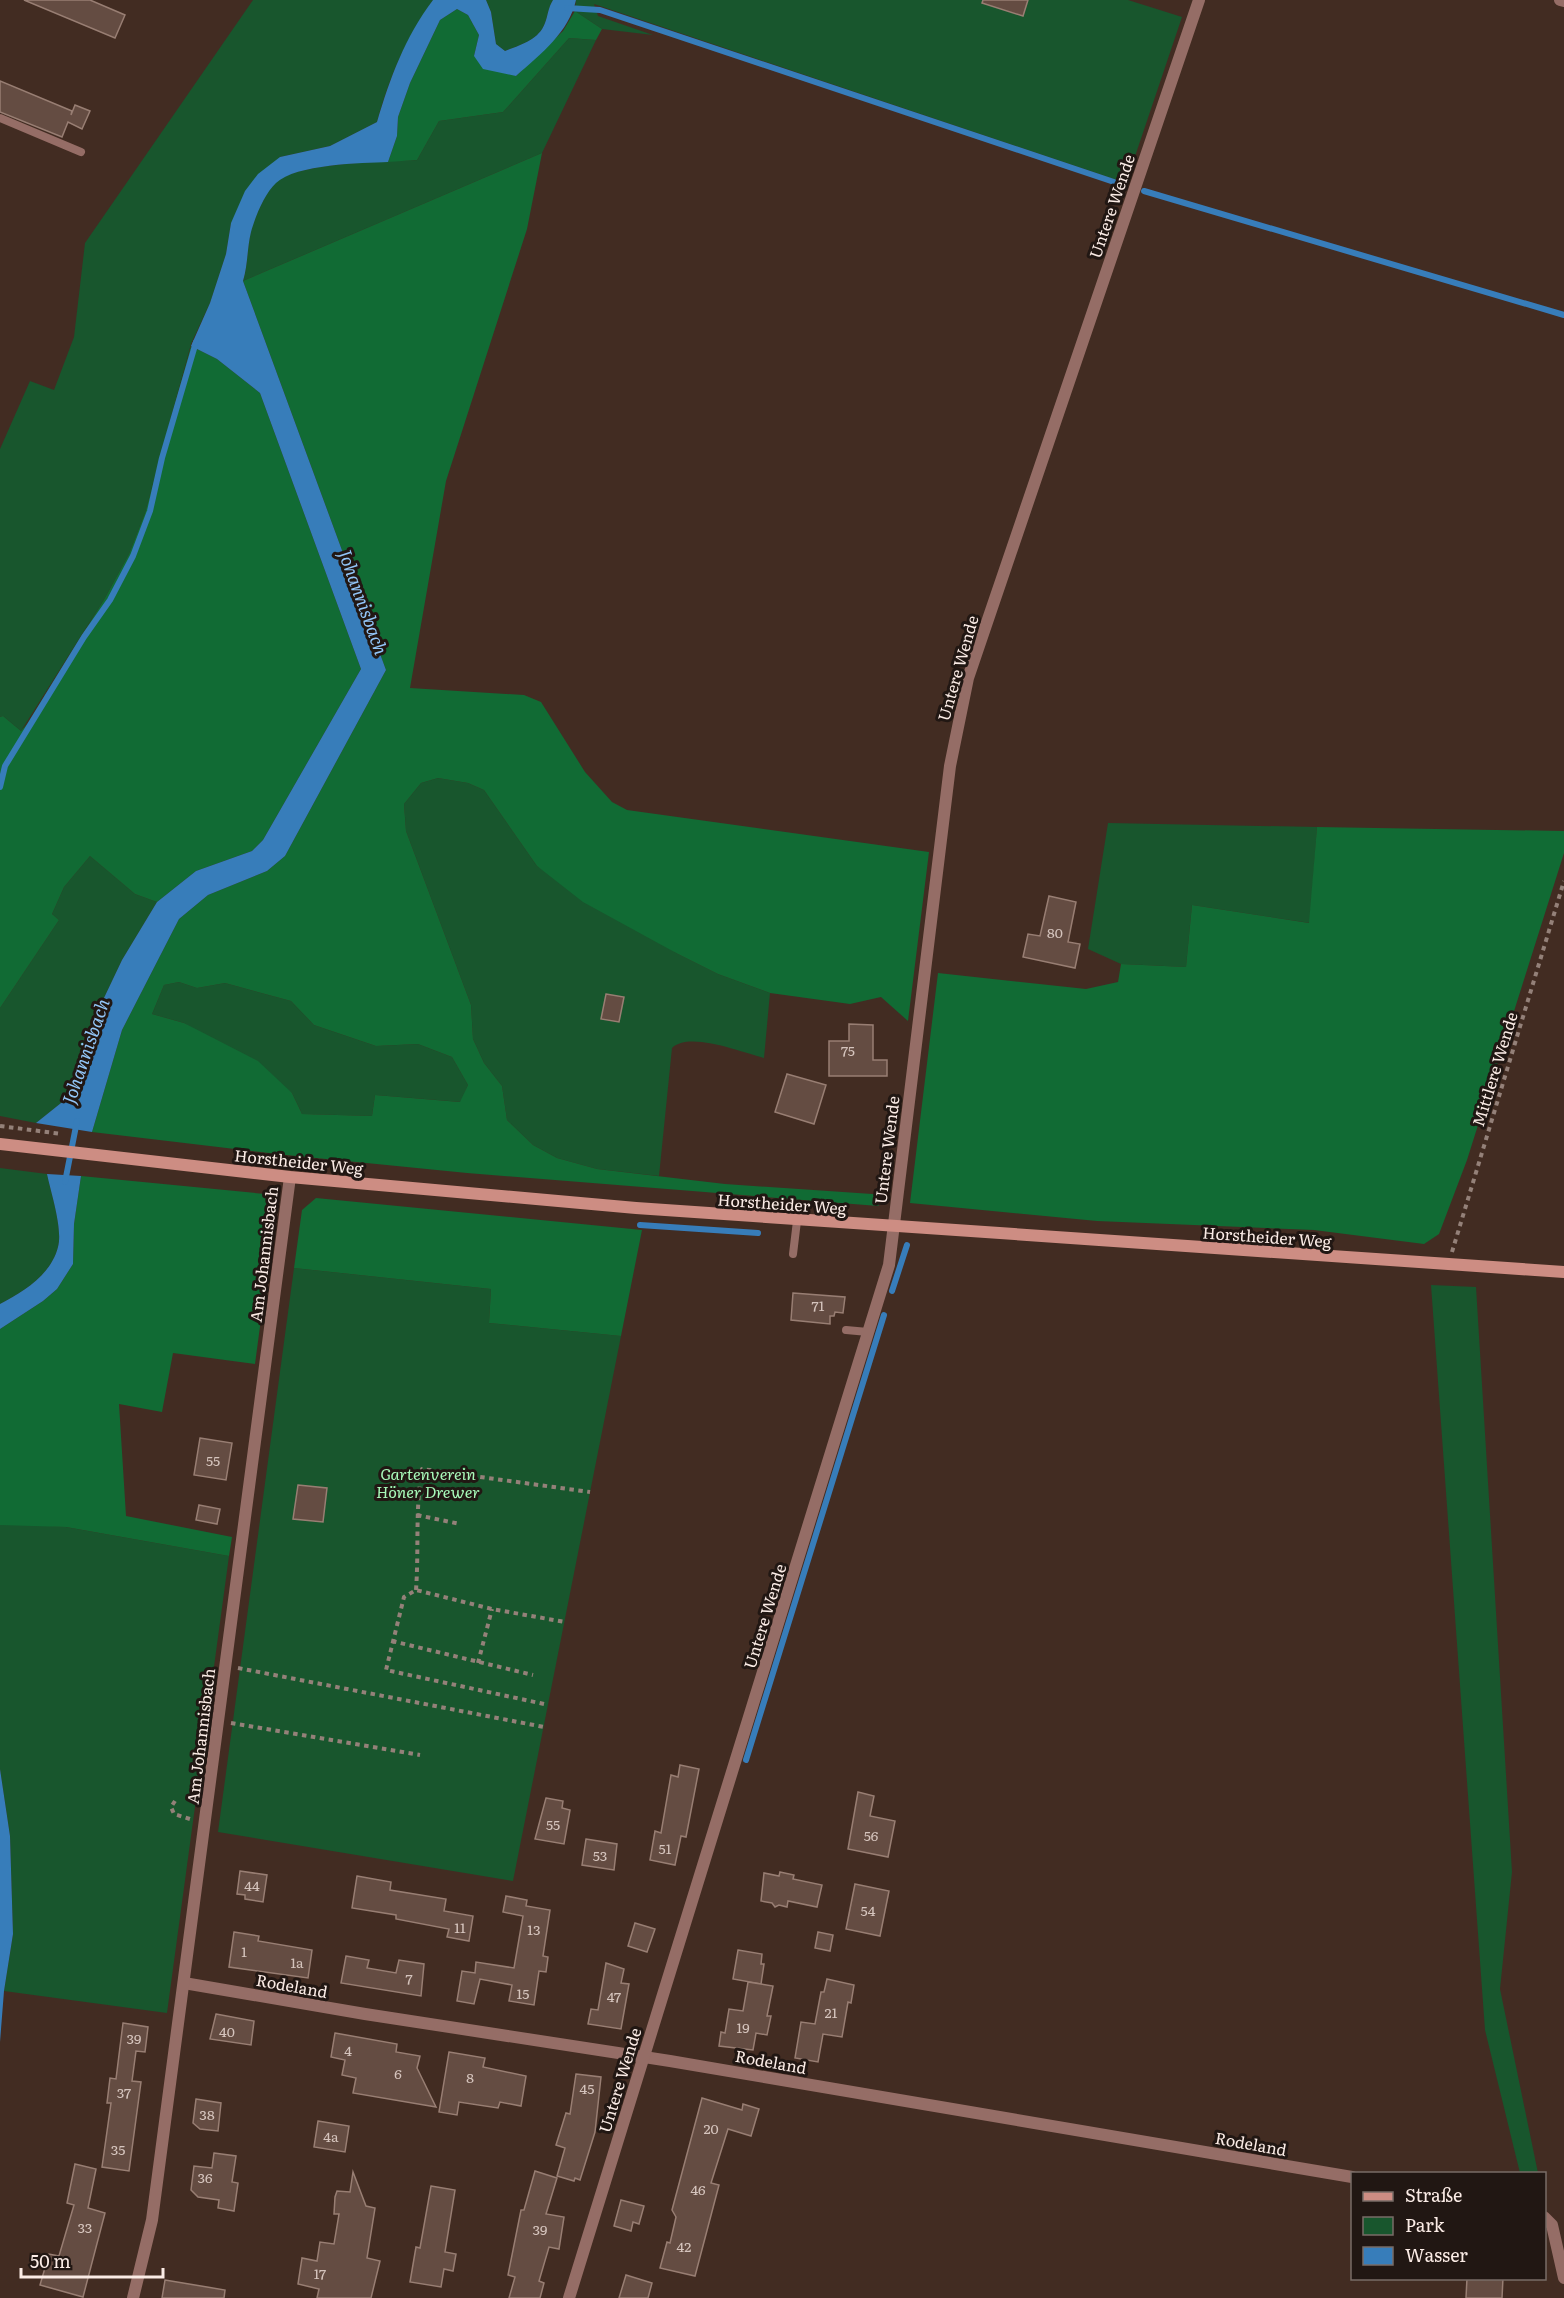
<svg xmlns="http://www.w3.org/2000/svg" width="1564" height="2298" viewBox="0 0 1564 2298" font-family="Literata,serif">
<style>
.green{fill:#18562d}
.forest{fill:#116b34;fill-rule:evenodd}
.water{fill:#377dba}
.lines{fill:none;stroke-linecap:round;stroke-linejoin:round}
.stream{stroke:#377dba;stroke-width:6}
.building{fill:#644c42;stroke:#987e73;stroke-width:1.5}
.path{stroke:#948179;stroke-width:4;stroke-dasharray:4.5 4.5;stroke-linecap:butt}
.lane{stroke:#956d66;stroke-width:8}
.street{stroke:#956d66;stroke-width:12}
.secondary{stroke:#cd8d83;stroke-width:12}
.labels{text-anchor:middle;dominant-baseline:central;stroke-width:6;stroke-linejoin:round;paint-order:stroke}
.number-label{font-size:14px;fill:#d5c4bd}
.street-label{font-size:16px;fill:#fbece6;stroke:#211713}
.park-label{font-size:16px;font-style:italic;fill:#a8faba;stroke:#211713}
.water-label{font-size:18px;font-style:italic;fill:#92c5f7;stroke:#211713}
</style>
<rect width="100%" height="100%" fill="#422c22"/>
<!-- green -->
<g class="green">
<path d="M 253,0 L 433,0 C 405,41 390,75 377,122 L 330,146 L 280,157 L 231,223 L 226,254 L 210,303 L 191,344 L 145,513 L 129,554 L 105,598 L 21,731 L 3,716 L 0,717 L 0,449 L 30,381 L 54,390 L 74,337 L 85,243 Z"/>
<path d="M 486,0 L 553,0 C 548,8 548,15 545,23 C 539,40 520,45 505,51 L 496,44 L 491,12 Z"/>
<polygon points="576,0 1128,0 1182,17 1126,183 594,4 598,16 653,35 602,29 575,11"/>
<path d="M 569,38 L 596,40 L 542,153 L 243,281 C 248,265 247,248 251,231 C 255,217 265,193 276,182 C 299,162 385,162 417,160 L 439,121 L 503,112 Z"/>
<path d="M 438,778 L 468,783 L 484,790 L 537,866 L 678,954 L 718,974 L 770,993 L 764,1058 C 741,1052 689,1031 672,1048 L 659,1176 L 597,1169 L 557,1158 L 533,1145 L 507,1120 L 502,1086 L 484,1063 L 473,1039 L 471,1005 L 406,831 L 404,804 L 421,783 Z"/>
<polygon points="1108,823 1317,827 1310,923 1192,905 1186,967 1121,964 1088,949"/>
<polygon points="90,856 135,894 157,902 122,960 103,1000 93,1053 76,1091 36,1123 0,1116 0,1008 59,920 52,914 64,887"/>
<polygon points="179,982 197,988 225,983 291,1001 314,1025 376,1046 418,1044 452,1057 468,1085 461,1102 375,1095 372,1116 302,1114 292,1093 184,1023 152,1014 164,985"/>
<path d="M 0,1168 L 47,1174 C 51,1193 63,1229 58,1247 C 51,1275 23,1292 0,1304 Z"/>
<polygon points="294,1268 491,1289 489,1323 621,1336 513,1881 218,1832"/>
<polygon points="1431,1285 1476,1287 1512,1872 1500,1989 1538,2173 1520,2173 1485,2030"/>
<polygon points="18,1524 66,1527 229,1556 167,2013 4,1991 13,1934 10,1836 0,1769 0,1525"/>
</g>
<!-- forest -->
<g class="forest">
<polygon points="457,9 468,15 479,35 474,56 516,76 563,31 575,11 602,29 596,40 569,38 503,112 439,121 417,160 388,162 397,136 398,117 410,83 440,20"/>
<path d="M 542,153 L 527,229 L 446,481 L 410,688 L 524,695 L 541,702 L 585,772 L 612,802 L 627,810 L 929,852 L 908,1021 L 881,997 L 850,1004 L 770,993 L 718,974 L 678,954 L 583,902 L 537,866 L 484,790 L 468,783 L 438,778 L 421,783 L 404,804 L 406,831 L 471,1005 L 473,1039 L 484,1063 L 502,1086 L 507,1120 L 533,1145 L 557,1158 L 597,1169 L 725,1184 L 887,1195 L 878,1206 L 467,1173 L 286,1155 L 92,1132 L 122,1030 L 179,919 L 208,895 L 267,871 L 285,856 L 386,670 L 243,281 ZM 179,982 L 197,988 L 225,983 L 291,1001 L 314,1025 L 376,1046 L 418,1044 L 452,1057 L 468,1085 L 460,1102 L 375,1095 L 372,1116 L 302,1114 L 292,1093 L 258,1061 L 184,1023 L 152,1014 L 164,985 Z"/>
<polygon points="191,346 217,359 260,393 361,669 263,840 252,851 196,871 157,902 135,894 90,856 64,887 52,914 59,920 0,1008 0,717 3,716 21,731 27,724 105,598 129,554 145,513"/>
<polygon points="1317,827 1564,831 1564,853 1467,1160 1439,1234 1424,1244 1314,1230 1097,1221 910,1203 938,973 1086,989 1118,982 1121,964 1186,967 1192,905 1309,923"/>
<polygon points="81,1176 265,1194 276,1207 255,1364 173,1353 162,1412 119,1404 126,1516 232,1537 229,1556 66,1527 0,1525 0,1329 43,1301 57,1289 73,1264 74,1224"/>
<polygon points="316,1198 642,1230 621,1336 489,1323 491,1289 294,1268 302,1210"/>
</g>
<!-- water -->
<g class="water">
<path d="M 433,0 L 486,0 L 491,12 L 496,44 L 505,51 C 520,45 539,40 545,23 C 548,15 548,8 553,0 L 576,0 C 569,32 541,54 516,76 L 483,69 L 474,56 L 479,35 L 468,15 L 457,9 L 440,20 L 410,83 L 398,117 L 397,136 L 388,162 C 362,163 296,164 276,183 C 265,193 255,217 251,232 C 247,248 248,265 243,281 L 386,670 L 285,856 L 267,871 L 208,895 L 179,919 L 122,1030 L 92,1132 L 36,1123 L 76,1091 L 93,1053 L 103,1000 L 122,960 L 157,902 L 196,871 L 252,851 L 263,840 L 361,669 L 260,393 L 217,359 L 191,346 L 210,303 L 226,254 L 231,223 L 245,191 L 258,174 L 280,157 L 330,146 L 377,122 C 390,78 405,37 433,0 Z"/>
<path d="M 47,1174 L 81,1176 L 74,1224 L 73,1264 L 57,1289 L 43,1301 L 0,1329 L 0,1304 C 23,1292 51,1275 58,1247 C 63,1229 51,1193 47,1174 Z"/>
<polygon points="0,1769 10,1836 13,1934 4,1991 0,2042"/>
</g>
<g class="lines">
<!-- stream -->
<g class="stream">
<polyline points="567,8 600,10 1123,185"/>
<polyline points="1144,191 1564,315"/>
<polyline points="0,787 5,766 84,637 110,600 133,556 150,511 162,458 196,342"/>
<polyline points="65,1182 77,1121"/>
<polyline points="640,1225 758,1233"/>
<polyline points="892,1291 907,1245"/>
<polyline points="746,1760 884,1315"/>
</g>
</g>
<!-- building -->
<g class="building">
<polygon points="24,0 90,0 125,15 115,38"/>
<polygon points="983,0 1028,0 1023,16 982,3"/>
<polygon points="0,81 72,111 71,115 75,105 90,111 82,129 68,122 62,137 0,112"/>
<polygon points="1049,896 1076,902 1068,942 1080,944 1075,968 1023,957 1028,934 1040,936"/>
<polygon points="606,994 624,997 619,1022 601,1019"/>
<polygon points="849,1024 873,1025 873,1060 887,1060 887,1076 829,1076 829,1041 849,1041"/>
<polygon points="787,1074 826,1085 814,1124 775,1112"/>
<polygon points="793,1293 845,1297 843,1313 835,1312 834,1316 830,1316 830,1324 791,1320"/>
<polygon points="200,1438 232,1443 226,1480 194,1475"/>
<polygon points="298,1485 327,1488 323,1522 293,1519"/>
<polygon points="199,1505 220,1509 217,1524 196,1520"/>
<polygon points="680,1765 699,1769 686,1837 681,1836 675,1865 650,1860 655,1831 661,1833 671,1775 678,1777"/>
<polygon points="858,1792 874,1796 870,1816 895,1821 888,1857 848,1849"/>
<polygon points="546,1798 563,1801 562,1808 570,1810 564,1844 535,1839"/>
<polygon points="586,1839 617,1844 614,1870 582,1865"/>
<polygon points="240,1871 267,1875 263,1902 245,1899 245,1895 237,1894"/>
<polygon points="780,1872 794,1875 793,1879 822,1885 817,1907 788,1901 787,1907 779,1905 775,1907 772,1903 761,1901 764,1873 779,1876"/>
<polygon points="357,1876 391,1882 390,1890 446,1899 444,1911 473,1916 469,1941 447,1937 449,1929 396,1919 396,1915 352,1908"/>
<polygon points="855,1884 889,1891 880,1936 846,1929"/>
<polygon points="506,1896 527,1900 526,1906 550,1910 543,1956 548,1957 546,1972 539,1971 534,2005 509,2001 512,1985 480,1979 474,2004 457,2001 462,1971 475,1973 476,1962 514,1968 523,1916 503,1912"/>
<polygon points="635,1923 655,1929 647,1952 628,1946"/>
<polygon points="234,1932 259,1936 258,1941 312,1950 308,1978 229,1967"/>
<polygon points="818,1932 833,1935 830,1951 815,1948"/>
<polygon points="738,1950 762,1954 761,1964 764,1964 761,1984 733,1979"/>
<polygon points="346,1956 369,1960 367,1968 396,1973 399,1960 424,1964 421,1996 341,1983"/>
<polygon points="606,1963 624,1969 621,1983 629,1984 621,2029 588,2024 591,2009 598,2010"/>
<polygon points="827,1979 854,1985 851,2003 848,2002 842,2037 823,2034 818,2062 795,2058 801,2022 815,2024 821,1992 824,1992"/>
<polygon points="748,1982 773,1986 767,2016 771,2016 767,2035 756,2033 753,2050 719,2046 721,2032 725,2033 729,2009 743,2011"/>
<polygon points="216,2014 254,2021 251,2045 210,2039"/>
<polygon points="123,2023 148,2027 145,2052 136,2051 132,2081 141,2082 129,2171 102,2167 111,2103 107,2103 110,2078 116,2079"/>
<polygon points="335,2033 397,2044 396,2052 420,2056 417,2068 436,2107 353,2093 356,2078 342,2075 345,2060 331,2057"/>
<polygon points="449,2052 485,2058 483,2067 526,2076 521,2106 500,2102 498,2108 459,2102 457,2115 439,2112"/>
<polygon points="576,2074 601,2077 595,2132 580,2180 575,2178 574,2181 557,2176 565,2148 556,2145 566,2113 570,2114"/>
<polygon points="702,2098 742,2110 743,2104 759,2109 751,2136 728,2129 711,2183 719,2185 695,2276 660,2268 667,2242 670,2243 676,2217 672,2210"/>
<polygon points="196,2099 221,2103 218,2131 200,2129 193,2123"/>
<polygon points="318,2121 349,2126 345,2152 314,2147"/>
<polygon points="214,2153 236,2156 232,2182 238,2183 234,2211 218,2208 219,2200 198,2197 191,2190 194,2166 212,2168"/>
<polygon points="75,2164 96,2169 88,2208 105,2213 83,2297 40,2285 49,2254 59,2256 74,2205 67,2203"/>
<polygon points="535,2171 557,2178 546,2214 564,2217 559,2249 549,2247 539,2281 544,2283 540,2298 509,2298 515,2277 508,2275 521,2210 524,2210"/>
<polygon points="353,2172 366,2206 375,2208 367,2258 380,2261 371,2298 317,2298 319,2289 298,2284 302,2258 317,2261 320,2242 334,2244 339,2214 334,2214 335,2197 337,2191 350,2192"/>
<polygon points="431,2186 455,2190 445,2252 456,2254 453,2271 444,2269 441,2287 410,2282 416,2247 420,2248"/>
<polygon points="621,2200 644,2206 639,2224 633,2222 631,2231 614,2226"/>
<polygon points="626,2275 652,2283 648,2298 619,2298"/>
<polygon points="1467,2278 1503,2278 1502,2298 1466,2298"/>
<polygon points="165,2280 225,2290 224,2298 162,2298"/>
</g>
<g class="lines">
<!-- path -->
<g class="path">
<polyline points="0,1126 62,1134"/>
<polyline points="1452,1252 1564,881"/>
<polyline points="417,1515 460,1524"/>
<path d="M 416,1590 C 419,1549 415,1509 422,1469 L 590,1492"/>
<polyline points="392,1641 533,1675"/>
<polyline points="478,1663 492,1609"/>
<polyline points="238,1668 544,1727"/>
<polyline points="544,1704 386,1670 404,1597 416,1590 492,1609 565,1622"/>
<polyline points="231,1723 420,1755"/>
<polyline points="175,1801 171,1807 174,1814 190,1819"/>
</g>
<!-- lane -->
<g class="lane">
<polyline points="0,118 81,152"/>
<polyline points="793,1254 797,1221"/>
<polyline points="846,1330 868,1332"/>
</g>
<!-- street -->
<g class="street">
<polyline points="1560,0 1564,1"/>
<polyline points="184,1983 365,2014 670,2061 1352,2177"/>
<polyline points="1544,2217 1552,2225 1564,2278"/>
<polyline points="133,2298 152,2220 290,1177"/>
<polyline points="569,2298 889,1265 950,766 968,678 1199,0"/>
</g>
<!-- secondary -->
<polyline class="secondary" points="0,1144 290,1177 636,1208 1564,1272"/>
</g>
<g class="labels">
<!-- number labels -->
<g class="number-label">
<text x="1055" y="932">80</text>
<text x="848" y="1050">75</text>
<text x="818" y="1305">71</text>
<text x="213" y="1460">55</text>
<text x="553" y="1824">55</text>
<text x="871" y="1835">56</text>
<text x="665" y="1848">51</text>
<text x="600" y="1855">53</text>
<text x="252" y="1885">44</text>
<text x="868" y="1910">54</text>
<text x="460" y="1927">11</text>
<text x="534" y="1929">13</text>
<text x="244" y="1951">1</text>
<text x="297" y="1962">1a</text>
<text x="409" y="1978">7</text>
<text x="523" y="1993">15</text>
<text x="614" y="1996">47</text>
<text x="831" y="2012">21</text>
<text x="743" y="2027">19</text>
<text x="227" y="2031">40</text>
<text x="134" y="2038">39</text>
<text x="348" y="2050">4</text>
<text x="398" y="2073">6</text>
<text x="470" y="2077">8</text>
<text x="587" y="2088">45</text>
<text x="124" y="2092">37</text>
<text x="207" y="2114">38</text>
<text x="711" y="2128">20</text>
<text x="331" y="2136">4a</text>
<text x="118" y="2149">35</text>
<text x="205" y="2177">36</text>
<text x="698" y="2189">46</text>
<text x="85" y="2227">33</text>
<text x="540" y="2229">39</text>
<text x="684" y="2246">42</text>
<text x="320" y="2273">17</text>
</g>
<!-- street labels -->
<g class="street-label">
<text transform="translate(1111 206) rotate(-71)">Untere Wende</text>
<text transform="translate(957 668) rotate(-74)">Untere Wende</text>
<text transform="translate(1494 1069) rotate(-73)">Mittlere Wende</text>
<text transform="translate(886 1150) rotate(-83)">Untere Wende</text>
<text transform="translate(299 1161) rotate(6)">Horstheider Weg</text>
<text transform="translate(782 1203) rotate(4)">Horstheider Weg</text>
<text transform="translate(1267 1236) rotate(4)">Horstheider Weg</text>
<text transform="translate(263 1254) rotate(-83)">Am Johannisbach</text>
<text transform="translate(764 1616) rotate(-73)">Untere Wende</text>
<text transform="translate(200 1736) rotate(-83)">Am Johannisbach</text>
<text transform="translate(292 1985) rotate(10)">Rodeland</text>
<text transform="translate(771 2061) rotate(10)">Rodeland</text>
<text transform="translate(619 2080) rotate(-73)">Untere Wende</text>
<text transform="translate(1251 2143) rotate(10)">Rodeland</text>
</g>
<!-- park labels -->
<g class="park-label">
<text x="428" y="1473">Gartenverein<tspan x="428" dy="18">Höner Drewer</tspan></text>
</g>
<!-- water labels -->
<g class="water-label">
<text transform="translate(364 602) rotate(70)">Johannisbach</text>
<text transform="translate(85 1051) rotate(-71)">Johannisbach</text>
</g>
</g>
<!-- legend -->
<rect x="1351" y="2172" width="195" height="108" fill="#211713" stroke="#786c67" stroke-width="1.5"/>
<rect x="1363" y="2192" width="30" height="9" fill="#cd8d83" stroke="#786c67" stroke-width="1.5"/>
<text x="1405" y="2202" font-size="18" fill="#fbece6">Straße</text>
<rect x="1363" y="2217" width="30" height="18" fill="#18562d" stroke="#786c67" stroke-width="1.5"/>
<text x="1405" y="2232" font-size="18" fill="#fbece6">Park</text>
<rect x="1363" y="2247" width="30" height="18" fill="#377dba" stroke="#786c67" stroke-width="1.5"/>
<text x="1405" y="2262" font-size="18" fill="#fbece6">Wasser</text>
<!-- scale -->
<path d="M21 2268v9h142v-9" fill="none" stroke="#fbece6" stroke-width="3"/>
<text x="30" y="2268" font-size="18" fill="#fbece6" stroke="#211713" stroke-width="4.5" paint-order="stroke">50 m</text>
</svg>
